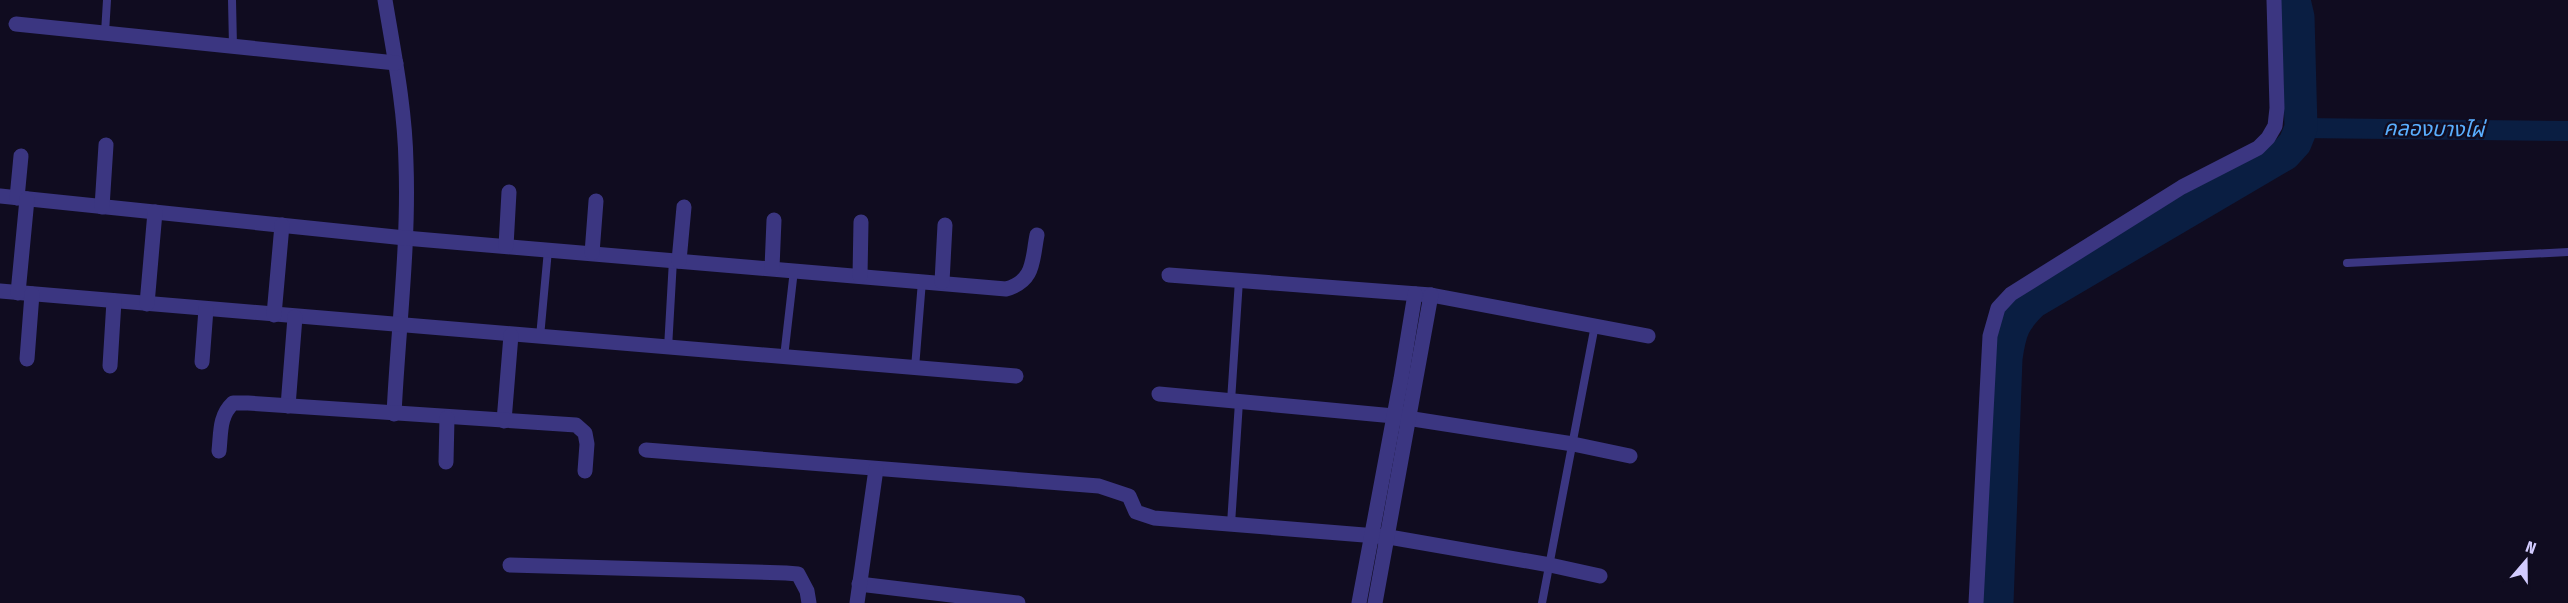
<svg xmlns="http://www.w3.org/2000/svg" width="2568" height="603" viewBox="0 0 2568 603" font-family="'Fira Sans Condensed','Noto Sans Thai',sans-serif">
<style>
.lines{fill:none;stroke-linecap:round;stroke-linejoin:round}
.canal{stroke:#0a1e42;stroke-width:20}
.river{stroke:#0a1e42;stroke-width:33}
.lane{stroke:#3b3681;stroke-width:8}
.street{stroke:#3b3681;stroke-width:15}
.labels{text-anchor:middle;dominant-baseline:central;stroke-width:5;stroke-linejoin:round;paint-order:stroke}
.water-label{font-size:21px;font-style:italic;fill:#5aafff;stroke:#100c20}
</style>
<rect width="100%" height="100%" fill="#100c20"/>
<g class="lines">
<!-- canal -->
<polyline class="canal" points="2301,128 2568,131"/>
<!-- river -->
<path class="river" d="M 1997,603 L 2006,358 C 2010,331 2013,321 2033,302 L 2285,154 L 2295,143 L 2301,128 L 2298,17 L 2294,0"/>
<!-- lane -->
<g class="lane">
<polyline points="232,0 233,46"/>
<polyline points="105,33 107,0"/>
<polyline points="2347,263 2568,252"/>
<polyline points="540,337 548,250"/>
<polyline points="668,348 673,260"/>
<polyline points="784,357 794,270"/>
<polyline points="915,368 922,281"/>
<polyline points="1231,401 1239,280"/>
<polyline points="1231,524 1239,402"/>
<polyline points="1542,603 1595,325"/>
</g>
<!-- street -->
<g class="street">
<path d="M 385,0 C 394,54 405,108 406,163 C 409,246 398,331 394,414"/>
<polyline points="16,24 396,63"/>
<path d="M 0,196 L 405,238 L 1006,289 C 1035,281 1032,260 1037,235"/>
<polyline points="17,198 21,156"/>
<polyline points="102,207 106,145"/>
<polyline points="506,246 509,192"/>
<polyline points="592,253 596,201"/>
<polyline points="679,261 684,207"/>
<polyline points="772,268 774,220"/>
<polyline points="1169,275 1431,295 1648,336"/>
<polyline points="860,276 861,222"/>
<polyline points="942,282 945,225"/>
<polyline points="0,291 1016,376"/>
<polyline points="18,293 27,199"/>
<polyline points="147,304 155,212"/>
<polyline points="274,315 282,225"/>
<polyline points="27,359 32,294"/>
<polyline points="202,362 206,309"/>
<polyline points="110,366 114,301"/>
<polyline points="1159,394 1394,416 1573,444 1630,456"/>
<polyline points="288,406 295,317"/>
<polyline points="504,421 511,335"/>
<polyline points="646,450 1099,486 1129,496 1136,512 1154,518 1389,537 1550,565 1600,576"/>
<path d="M 219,451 C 221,433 219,416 233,403 L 248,403 L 576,425 L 585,433 L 587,444 L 585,471"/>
<polyline points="446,462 447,418"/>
<polyline points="510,565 786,573 798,574 807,591 809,603"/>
<polyline points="859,584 1018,603"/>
<polyline points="857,603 876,469"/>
<polyline points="1359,603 1401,379 1415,294"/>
<polyline points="1375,603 1431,295"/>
<polyline points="1976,603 1990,336 1998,308 2011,294 2182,187 2258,148 2268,138 2275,126 2277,108 2274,0"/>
</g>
</g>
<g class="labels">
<!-- water labels -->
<g class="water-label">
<text transform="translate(2434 129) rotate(1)">คลองบางไผ่</text>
</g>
</g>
<!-- north arrow -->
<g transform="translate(2526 561) rotate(20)" stroke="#100c20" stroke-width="4.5" paint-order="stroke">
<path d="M0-4.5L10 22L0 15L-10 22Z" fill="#d3ccff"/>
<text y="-9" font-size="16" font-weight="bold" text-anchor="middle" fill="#d3ccff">N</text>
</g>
</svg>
